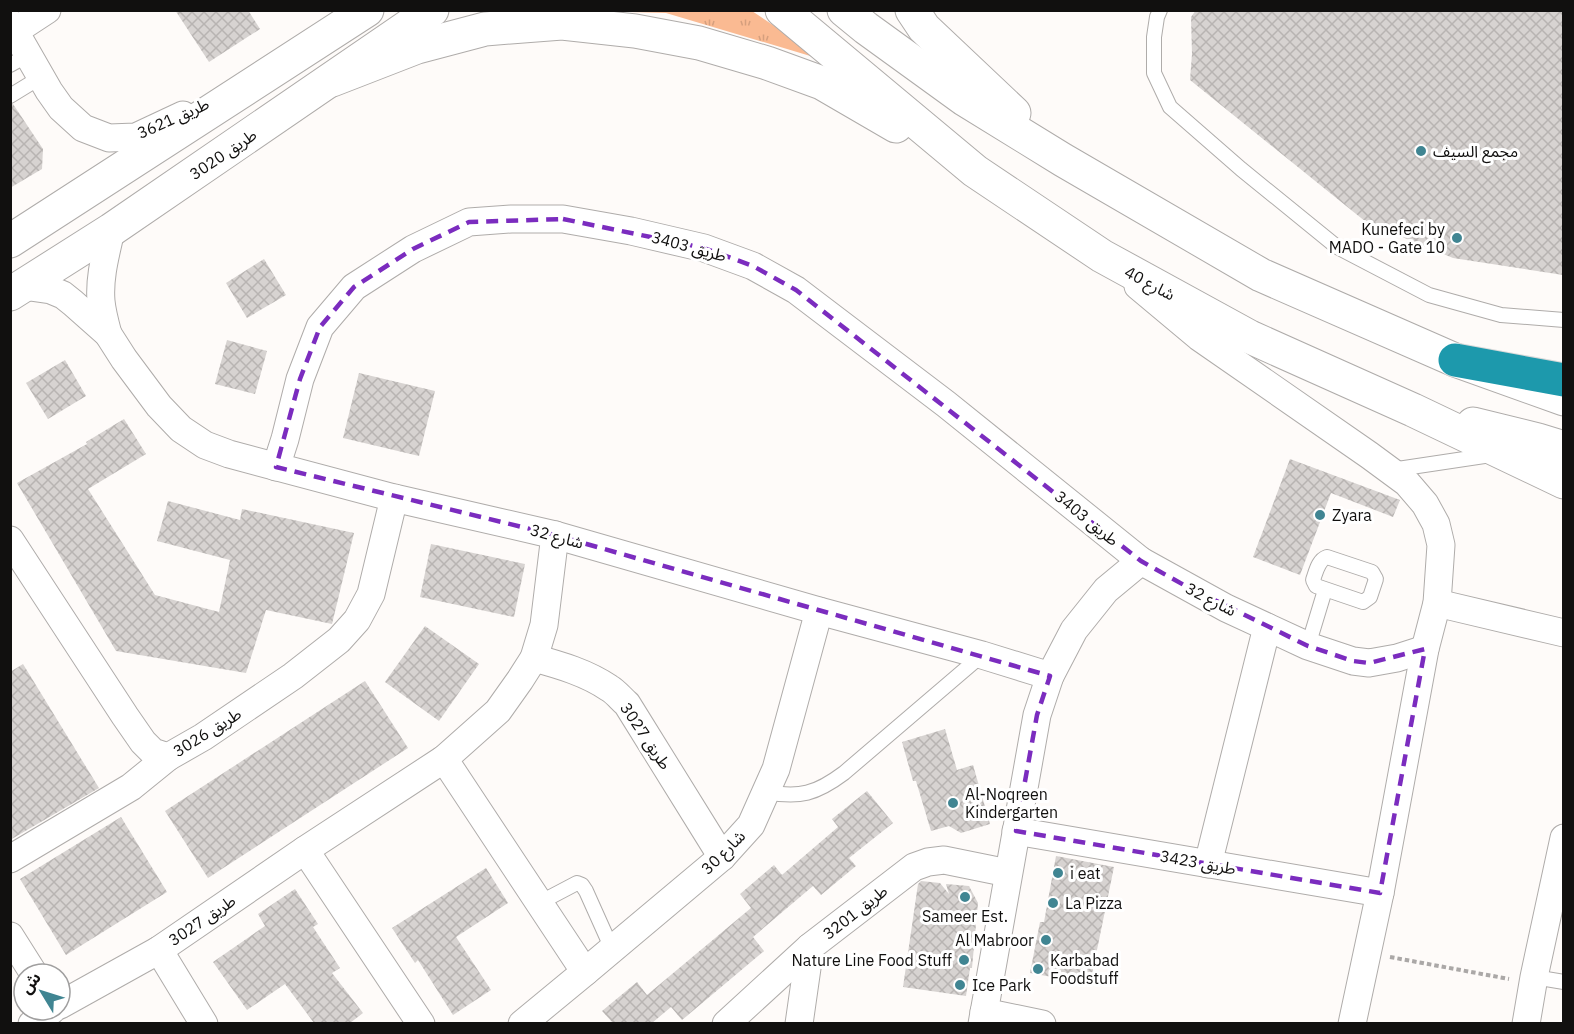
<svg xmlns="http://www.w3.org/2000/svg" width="1574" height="1034" viewBox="0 0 1574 1034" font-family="'IBM Plex Sans','Noto Sans Arabic',sans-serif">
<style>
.grass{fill:url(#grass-tufts)}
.building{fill:url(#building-cross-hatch)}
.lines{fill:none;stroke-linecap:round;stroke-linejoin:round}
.lane-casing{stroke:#afacaa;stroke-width:16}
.street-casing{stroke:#afacaa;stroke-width:29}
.secondary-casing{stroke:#afacaa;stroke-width:35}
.highway-casing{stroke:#d9d9d9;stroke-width:35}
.path{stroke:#aba8a7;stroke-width:4;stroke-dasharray:4.5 3;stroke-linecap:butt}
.lane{stroke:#fff;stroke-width:14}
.street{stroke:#fff;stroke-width:27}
.secondary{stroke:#fff;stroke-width:33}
.highway{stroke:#1d99ac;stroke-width:33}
.marked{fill:none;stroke:#7b2cbf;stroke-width:4.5;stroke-dasharray:12 8;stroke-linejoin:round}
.poi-dot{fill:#408592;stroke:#fff;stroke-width:2}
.labels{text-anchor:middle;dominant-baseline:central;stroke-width:6;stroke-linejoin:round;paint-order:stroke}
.street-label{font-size:16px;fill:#11100f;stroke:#fff}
.poi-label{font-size:16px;fill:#11100f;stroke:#fff;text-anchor:start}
</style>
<defs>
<pattern id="grass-tufts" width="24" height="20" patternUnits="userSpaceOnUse" patternTransform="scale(1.5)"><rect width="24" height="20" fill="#faba92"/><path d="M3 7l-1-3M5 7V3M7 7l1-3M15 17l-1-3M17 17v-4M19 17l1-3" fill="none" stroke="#d59f7d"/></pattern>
<pattern id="building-cross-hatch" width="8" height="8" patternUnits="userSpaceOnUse" patternTransform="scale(1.5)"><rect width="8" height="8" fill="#d7d3d1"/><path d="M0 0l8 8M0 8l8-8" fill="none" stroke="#b8b4b2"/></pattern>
</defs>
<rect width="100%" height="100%" fill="#fefbf9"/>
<!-- grass -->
<polygon class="grass" points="592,11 752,11 827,61 666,13"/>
<!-- building -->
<g class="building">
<polygon points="175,10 248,10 260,29 209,62"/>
<polygon points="1196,10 1563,10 1563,275 1453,258 1366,222 1190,80 1192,54 1191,17"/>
<polygon points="13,104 43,149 42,169 10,188 10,105"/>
<polygon points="264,259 286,295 247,318 226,283"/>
<polygon points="227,340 267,351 255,394 215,384"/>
<polygon points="65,360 86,396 48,419 26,383"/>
<polygon points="359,373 435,391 419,456 343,438"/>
<polygon points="124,419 146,454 88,489 155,595 219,612 230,560 157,541 168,501 240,520 242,509 354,533 332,624 266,610 246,673 116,651 17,483 87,444 86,442"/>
<polygon points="1290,459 1400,500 1393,517 1331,493 1300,575 1253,557"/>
<polygon points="431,544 525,564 514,617 420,597"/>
<polygon points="425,626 479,664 439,721 385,682"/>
<polygon points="23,664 99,788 10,840 10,672"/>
<polygon points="365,681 408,748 208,878 165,811"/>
<polygon points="945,729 957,770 973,765 990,824 961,833 949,826 931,831 916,781 913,781 902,742"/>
<polygon points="867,791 893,823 849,858 856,866 821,895 813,886 753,937 764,951 682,1020 671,1007 652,1023 613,1023 602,1011 637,982 647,995 690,959 751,908 740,894 774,865 782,875 838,827 832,819"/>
<polygon points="121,817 167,892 66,955 20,879"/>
<polygon points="1056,856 1114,867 1090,984 1030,973 1040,922 1044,922"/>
<polygon points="486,868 508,903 456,937 491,990 453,1015 418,960 415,963 392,928"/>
<polygon points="921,881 940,883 949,894 946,884 969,886 978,903 972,968 970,968 966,996 903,987 918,884"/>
<polygon points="295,889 318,924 313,927 340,968 332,973 363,1013 350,1023 314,1023 285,984 247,1010 213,962 265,926 258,914"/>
</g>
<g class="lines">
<!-- lane casing -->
<g class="lane-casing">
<g id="lane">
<polyline points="1160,10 1157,17 1154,37 1154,73 1170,107 1241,169 1337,247 1429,295 1501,315 1564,320"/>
<polyline points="10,65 28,55"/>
<polyline points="10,96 41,77"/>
<polyline points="1391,470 1491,455"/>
<path d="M 1327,557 L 1372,572 L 1376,579 L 1370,597 L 1363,602 L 1316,586 L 1313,580 C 1316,572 1318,560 1327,557 Z"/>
<polyline points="1308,646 1325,590"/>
<path d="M 766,792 C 800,798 816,794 844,773 L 982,655"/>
<polyline points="539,903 577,883 582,885 586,891 612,949"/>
<polyline points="1534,977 1564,982"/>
</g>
</g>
<!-- street casing -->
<g class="street-casing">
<g id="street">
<polyline points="10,23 49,91 61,108 83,128 109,138 136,137 183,115"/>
<polyline points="15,31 47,10"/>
<polyline points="23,286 51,290 63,295 73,303 108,334 124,359 159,406 181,429 205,445 229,454 394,498 555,535 819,611 982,655 1050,676"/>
<polyline points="1138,286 1199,337 1369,455 1407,483 1425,504 1436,524 1441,545 1437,603 1425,649 1380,893 1352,1024"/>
<path d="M 108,334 C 105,323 102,312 101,301 C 99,277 106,253 111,230"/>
<polyline points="276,467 285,439 300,379 320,327 354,287 413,249 469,222 511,219 563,219 631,231 704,248 753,266 796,290 946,404 1141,561 1226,608 1308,646 1353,661 1369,663 1397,658 1425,649"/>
<polyline points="10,540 125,716 143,742 153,752 168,757 203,737 293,676 339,640 357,620 371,594 394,498"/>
<polyline points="1437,603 1564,633"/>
<path d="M 534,658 C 560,665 587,673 609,688 C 616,692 621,699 627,704 L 722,857"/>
<polyline points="444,759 585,972"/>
<polyline points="1016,831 1380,893"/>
<polyline points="305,850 421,1024"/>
<polyline points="10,859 131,787 168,757"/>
<polyline points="1208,864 1267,627"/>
<polyline points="10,936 34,974"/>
<polyline points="159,950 204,1024"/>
<polyline points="60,1005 159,950 305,850 444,759 498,711 520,680 534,658 544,625 555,535"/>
<polyline points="984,1012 1042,1024"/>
<polyline points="32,1024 52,1010"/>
<polyline points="522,1024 585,972 722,857 751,825 776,769 819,611"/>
<polyline points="726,1024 810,947 914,867 928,862 944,860 1008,873"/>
<polyline points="799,1024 810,947"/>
<polyline points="982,1024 1037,715 1050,676 1074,630 1106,590 1141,561"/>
<polyline points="1526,1024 1534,977 1564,838"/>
</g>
</g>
<!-- secondary casing -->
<g class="secondary-casing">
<g id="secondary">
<polyline points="782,10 975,171 1102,256 1250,337 1413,410 1564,482"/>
<polyline points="844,10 866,28 964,99 1063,160 1261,275 1455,360 1564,399"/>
<polyline points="912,10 924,28 1014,113"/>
<polyline points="332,80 417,47 485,29 562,23 635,31 699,43 767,63 822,83 896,126"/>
<polyline points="10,241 367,10"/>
<polyline points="10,294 111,230 432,10"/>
<polyline points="1473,424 1538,440 1564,448"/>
</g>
</g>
<!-- highway casing -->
<g class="highway-casing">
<polyline id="highway" points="1455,360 1564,380"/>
</g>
<!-- path -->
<polyline class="path" points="1390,957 1509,979"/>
<!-- lane -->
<use href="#lane" class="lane"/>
<!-- street -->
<use href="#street" class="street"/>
<!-- secondary -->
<use href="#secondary" class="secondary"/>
<!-- highway -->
<use href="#highway" class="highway"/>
</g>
<!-- marked area -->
<path class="marked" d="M 563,219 L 704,248 L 753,266 L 796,290 L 1141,561 L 1184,585 L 1308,646 L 1353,661 L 1369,663 L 1425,649 L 1380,893 L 1016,831 L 1037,715 L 1050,676 L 555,535 L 276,467 L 300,379 L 320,327 L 354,287 L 413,249 L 469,222 Z"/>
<!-- markers -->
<g class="poi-dot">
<circle cx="1421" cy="151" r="6"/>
<circle cx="1457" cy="238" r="6"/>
<circle cx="1320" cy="515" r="6"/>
<circle cx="953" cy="803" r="6"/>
<circle cx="1058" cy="873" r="6"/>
<circle cx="965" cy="897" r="6"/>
<circle cx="1053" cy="903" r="6"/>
<circle cx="1046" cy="940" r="6"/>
<circle cx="964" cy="960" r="6"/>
<circle cx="1038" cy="969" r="6"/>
<circle cx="960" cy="985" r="6"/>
</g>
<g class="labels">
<!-- street labels -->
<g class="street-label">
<text transform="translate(173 118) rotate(-24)">طريق 3621</text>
<text transform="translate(223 154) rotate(-34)">طريق 3020</text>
<text transform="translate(689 246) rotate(15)">طريق 3403</text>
<text transform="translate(1150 283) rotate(28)">شارع 40</text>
<text transform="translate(1087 518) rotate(39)">طريق 3403</text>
<text transform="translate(557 536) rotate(15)">شارع 32</text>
<text transform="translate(1211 599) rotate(27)">شارع 32</text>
<text transform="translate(207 732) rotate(-32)">طريق 3026</text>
<text transform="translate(646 736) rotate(56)">طريق 3027</text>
<text transform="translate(723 852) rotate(-45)">شارع 30</text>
<text transform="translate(1198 862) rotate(10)">طريق 3423</text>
<text transform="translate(855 912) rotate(-38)">طريق 3201</text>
<text transform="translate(202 920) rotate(-34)">طريق 3027</text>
</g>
<!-- poi labels -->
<g class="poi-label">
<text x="1433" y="151">مجمع السيف</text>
<text x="1445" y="229" text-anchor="end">Kunefeci by<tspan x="1445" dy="18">MADO - Gate 10</tspan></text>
<text x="1332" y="515">Zyara</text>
<text x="965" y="794">Al-Noqreen<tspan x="965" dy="18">Kindergarten</tspan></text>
<text x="1070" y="873">i eat</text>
<text x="1065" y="903">La Pizza</text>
<text x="965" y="916" text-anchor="middle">Sameer Est.</text>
<text x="1034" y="940" text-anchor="end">Al Mabroor</text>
<text x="952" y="960" text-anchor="end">Nature Line Food Stuff</text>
<text x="1050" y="960">Karbabad<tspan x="1050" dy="18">Foodstuff</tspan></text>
<text x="972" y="985">Ice Park</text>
</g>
</g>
<!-- border -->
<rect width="1574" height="1034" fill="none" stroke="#11100f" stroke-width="24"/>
<!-- north arrow -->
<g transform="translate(42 992) rotate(308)"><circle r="28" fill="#ffffff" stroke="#a09f9f" stroke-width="1.5"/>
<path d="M0-4.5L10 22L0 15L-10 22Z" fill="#408592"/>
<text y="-9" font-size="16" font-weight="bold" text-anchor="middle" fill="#11100f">ش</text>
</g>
</svg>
